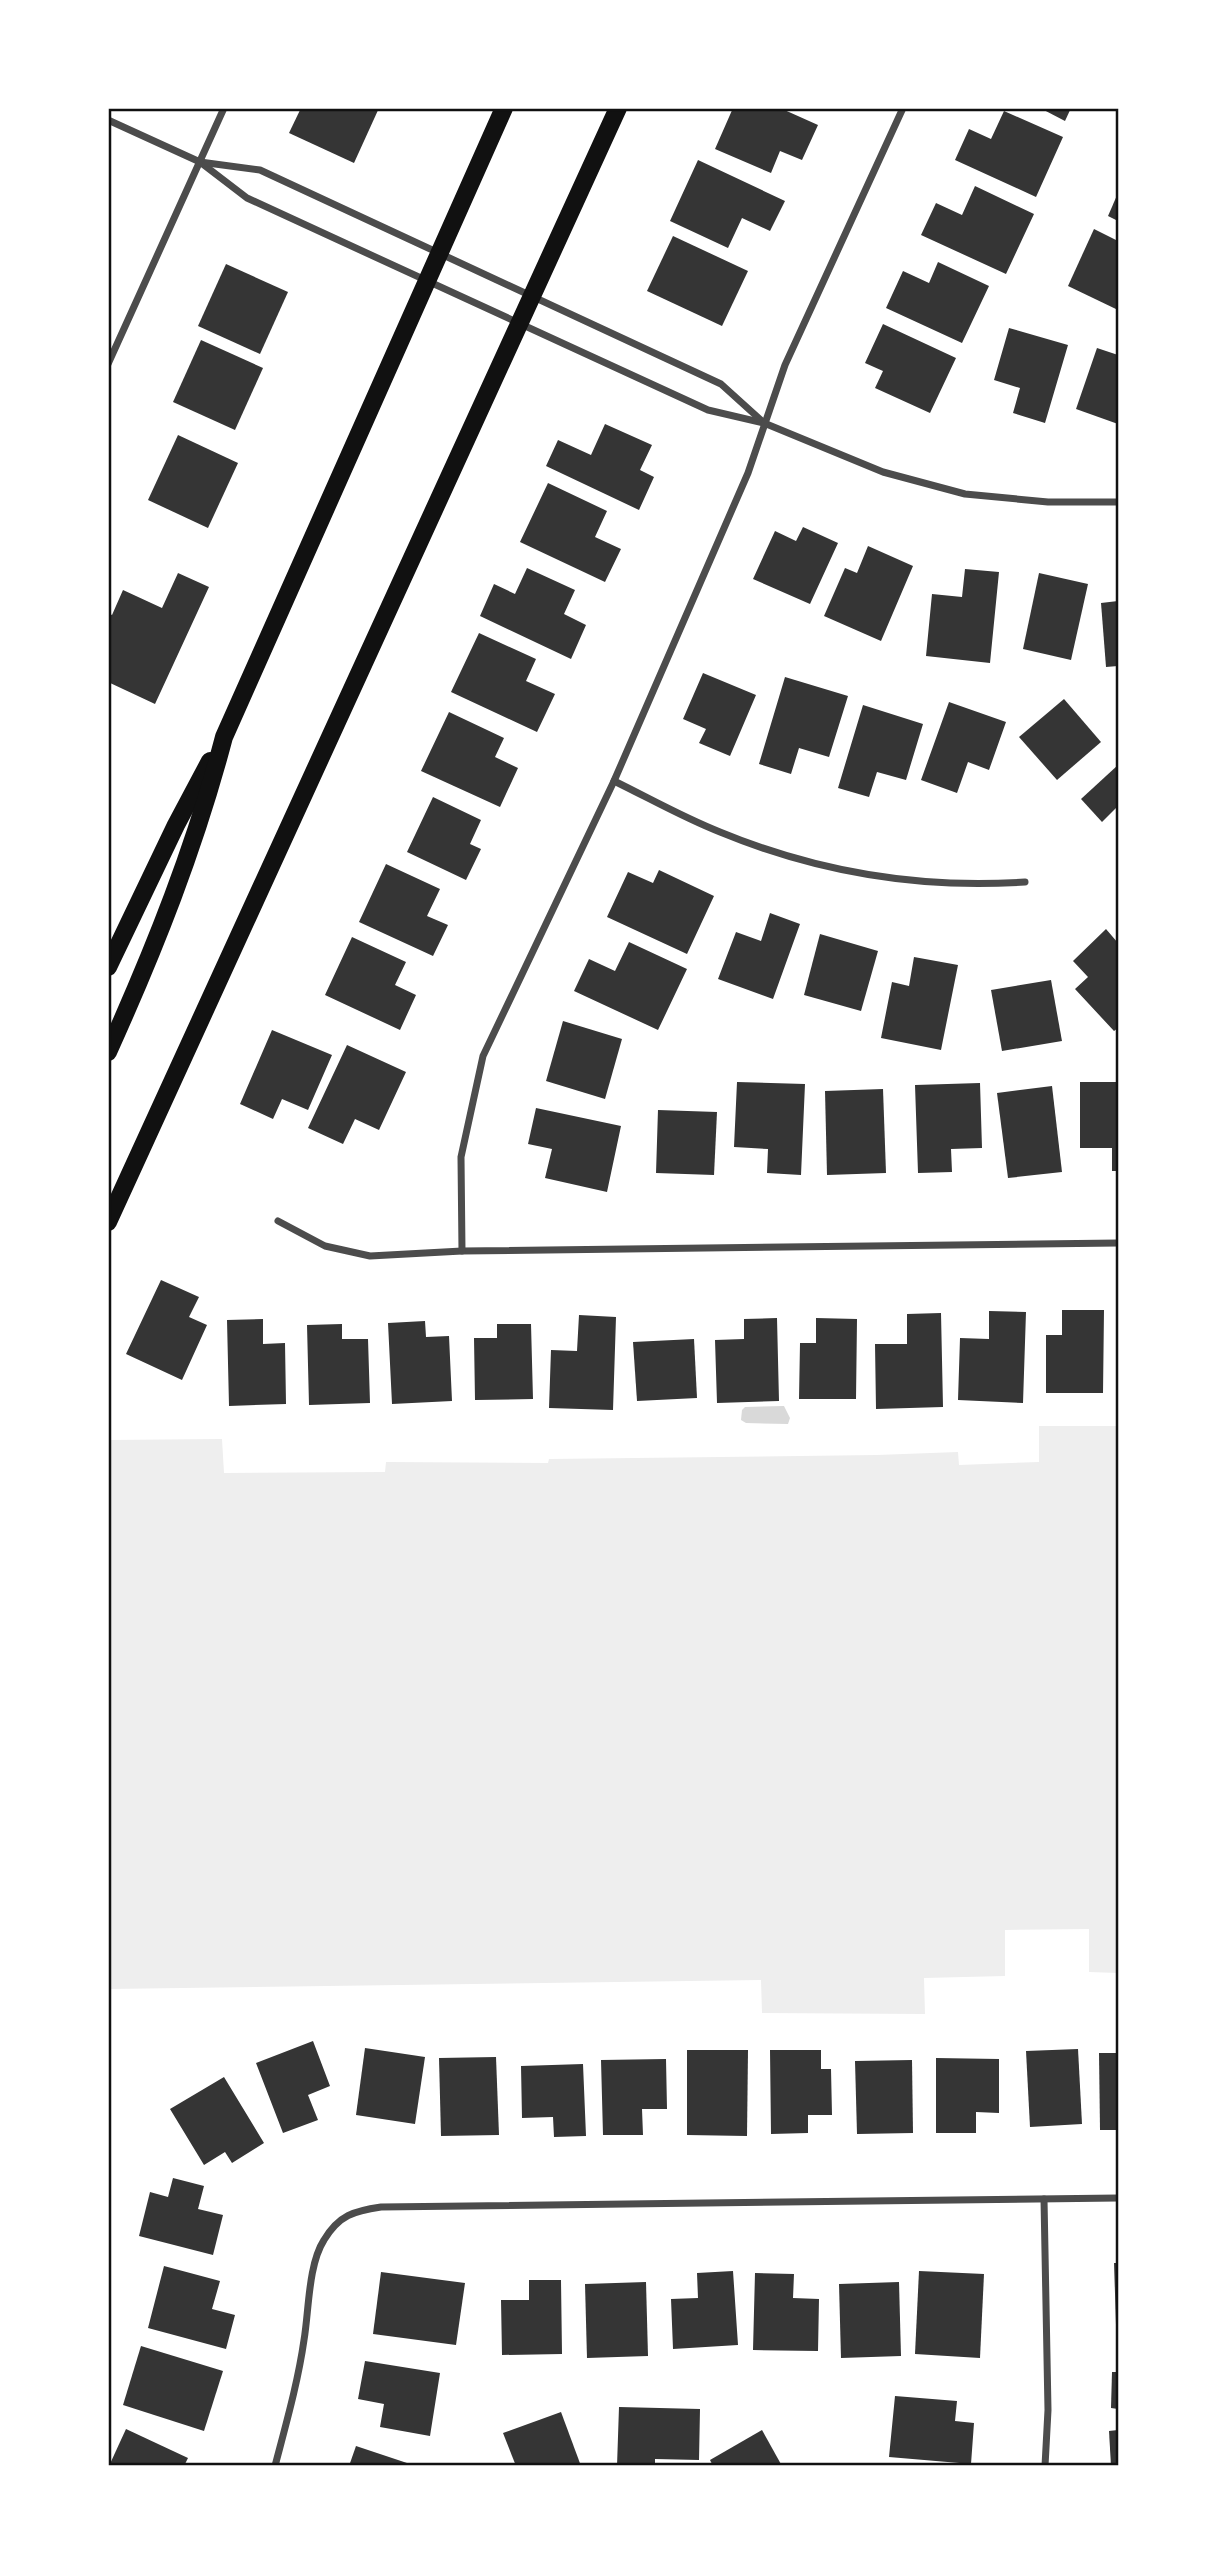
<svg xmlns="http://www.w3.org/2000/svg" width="1227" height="2574" viewBox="0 0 1227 2574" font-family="Mulish,sans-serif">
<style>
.green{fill:#eee}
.water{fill:#d9d9d9}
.building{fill:#353535}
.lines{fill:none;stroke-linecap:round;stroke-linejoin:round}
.minor{stroke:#4c4c4c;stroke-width:7}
.primary{stroke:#111;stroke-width:18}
.neatline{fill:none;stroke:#111;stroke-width:2.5}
</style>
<rect width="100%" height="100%" fill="#fff"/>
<!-- green -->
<polygon class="green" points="1039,1426 1118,1426 1118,1973 1089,1972 1089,1929 1005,1930 1005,1976 924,1978 925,2014 762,2013 761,1980 109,1989 109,1440 222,1439 224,1473 385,1472 386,1462 548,1463 549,1459 877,1455 958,1452 959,1465 1039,1462"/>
<!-- water -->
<polygon class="water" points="784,1406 790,1418 788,1424 746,1423 741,1420 742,1410 745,1407"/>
<!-- building -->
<g class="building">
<polygon points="301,108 379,108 354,163 289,133"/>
<polygon points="733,108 780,108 818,125 802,160 780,151 771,173 715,149"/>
<polygon points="1040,108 1071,108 1065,121"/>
<polygon points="1004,111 1063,137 1036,197 955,160 969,129 991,139"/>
<polygon points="698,160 785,201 770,231 742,218 728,248 670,221"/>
<polygon points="975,186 1034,214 1006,274 921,235 936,203 962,215"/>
<polygon points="1118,193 1118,221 1108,216"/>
<polygon points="1094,229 1118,241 1118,310 1068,286"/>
<polygon points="673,236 748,271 722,326 647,291"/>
<polygon points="938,262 989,286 962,343 886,308 903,271 929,283"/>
<polygon points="226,264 288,292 260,354 198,326"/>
<polygon points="883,324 956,358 930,413 875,388 883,371 865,363"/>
<polygon points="1009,328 1068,345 1045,423 1013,413 1020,388 994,380"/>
<polygon points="201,340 263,368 235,430 173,402"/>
<polygon points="1097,348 1118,355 1118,424 1076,409"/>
<polygon points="605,424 652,445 640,470 654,477 639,510 546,466 558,440 591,455"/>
<polygon points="178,435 238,463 208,528 148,500"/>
<polygon points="548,483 607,511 595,537 621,549 605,582 520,542"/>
<polygon points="803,527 838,543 810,604 753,579 775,531 796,541"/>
<polygon points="868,546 913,566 881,641 824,616 845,568 857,573"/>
<polygon points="527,568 575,590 564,614 586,625 571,659 480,616 494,584 515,594"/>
<polygon points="965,569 999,572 990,663 926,656 932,594 962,597"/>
<polygon points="178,573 209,587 155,704 108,682 108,613 112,615 123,590 162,608"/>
<polygon points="1039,573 1088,584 1071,660 1023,649"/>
<polygon points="1118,601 1118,666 1106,667 1101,603"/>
<polygon points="479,633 536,659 526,681 555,694 537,732 451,692"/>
<polygon points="703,673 756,695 730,756 699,743 706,729 683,719"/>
<polygon points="785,677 848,696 829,757 799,748 791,774 759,764"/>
<polygon points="1064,699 1101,742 1057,780 1019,737"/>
<polygon points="949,702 1006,722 989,770 968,762 957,793 921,780"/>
<polygon points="863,705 923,724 906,780 877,772 869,797 838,788"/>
<polygon points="449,712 504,738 495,757 518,768 500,807 421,771"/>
<polygon points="1118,765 1118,806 1102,822 1081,799"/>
<polygon points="433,797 481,820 470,844 481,849 466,880 407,852"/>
<polygon points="386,864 440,889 427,916 448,925 433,956 359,922"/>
<polygon points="659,870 714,896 687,954 607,917 628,872 653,883"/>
<polygon points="770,913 800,924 773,999 718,979 736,932 761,941"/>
<polygon points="1106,929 1118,943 1118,1028 1114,1031 1075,989 1088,977 1073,961"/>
<polygon points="820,934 878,951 861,1011 804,995"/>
<polygon points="352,937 406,962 395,985 416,995 400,1030 325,995"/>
<polygon points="629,942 687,969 658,1030 574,991 589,959 615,971"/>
<polygon points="914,957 958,965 941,1050 881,1038 892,982 909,986"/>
<polygon points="1051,980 1062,1041 1002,1051 991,990"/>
<polygon points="563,1021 622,1039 605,1099 546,1081"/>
<polygon points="272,1030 332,1055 308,1110 282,1099 273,1119 240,1104"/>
<polygon points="347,1045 406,1072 379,1130 355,1119 343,1144 308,1128"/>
<polygon points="737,1082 805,1084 801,1175 767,1173 768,1149 734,1147"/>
<polygon points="1080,1082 1118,1082 1118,1171 1112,1171 1112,1148 1080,1148"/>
<polygon points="980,1083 982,1148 951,1149 952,1172 918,1173 915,1085"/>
<polygon points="1052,1086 1062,1172 1008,1178 997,1093"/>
<polygon points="883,1089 886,1173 827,1175 825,1091"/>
<polygon points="536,1108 621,1126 607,1192 545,1178 552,1149 528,1144"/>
<polygon points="658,1110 717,1112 714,1175 656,1173"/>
<polygon points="161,1280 199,1297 189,1317 207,1325 182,1380 126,1354"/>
<polygon points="1062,1310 1104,1310 1103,1393 1046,1393 1046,1335 1062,1335"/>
<polygon points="989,1311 1026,1312 1023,1403 958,1400 960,1338 989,1339"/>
<polygon points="941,1313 943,1407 876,1409 875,1344 907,1344 907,1314"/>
<polygon points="579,1315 616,1317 613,1410 549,1408 551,1350 577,1351"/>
<polygon points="777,1318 779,1401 717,1403 715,1340 744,1339 744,1319"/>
<polygon points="816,1318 857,1319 856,1399 799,1399 800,1343 816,1343"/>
<polygon points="263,1319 263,1344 285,1343 286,1404 229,1406 227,1320"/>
<polygon points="425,1321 426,1337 449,1336 452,1401 392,1404 388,1323"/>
<polygon points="342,1324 342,1339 368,1339 370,1403 309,1405 307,1325"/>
<polygon points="497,1324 531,1324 533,1399 475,1400 474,1338 497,1338"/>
<polygon points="694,1339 697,1398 637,1401 633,1342"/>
<polygon points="313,2041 330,2086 308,2095 318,2120 283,2133 256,2063"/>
<polygon points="365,2048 425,2057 415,2124 356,2115"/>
<polygon points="1078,2049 1082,2124 1030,2127 1026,2051"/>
<polygon points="687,2050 748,2050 747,2136 687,2135"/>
<polygon points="770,2050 821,2050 821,2069 831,2069 832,2115 808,2115 808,2133 771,2134"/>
<polygon points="1099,2053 1118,2053 1118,2130 1100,2130"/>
<polygon points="496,2057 499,2135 441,2136 439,2058"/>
<polygon points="936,2058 999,2059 999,2113 976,2112 976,2133 936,2133"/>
<polygon points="666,2059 667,2109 642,2109 643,2135 603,2135 601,2060"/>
<polygon points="912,2060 913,2133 857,2134 855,2061"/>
<polygon points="583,2064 586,2136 554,2137 553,2117 522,2118 521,2066"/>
<polygon points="224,2077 264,2143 232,2163 225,2152 204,2165 170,2109"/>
<polygon points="173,2178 204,2186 198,2209 223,2215 213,2255 139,2236 150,2192 168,2197"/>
<polygon points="1114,2263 1118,2263 1118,2324 1116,2324"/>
<polygon points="164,2266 220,2281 212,2309 235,2315 226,2349 148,2328"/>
<polygon points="733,2271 738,2345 673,2349 671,2299 698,2298 697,2273"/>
<polygon points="919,2271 984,2274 980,2358 915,2354"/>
<polygon points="381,2272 465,2283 456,2345 373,2334"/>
<polygon points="755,2273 794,2274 793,2298 819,2299 818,2351 753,2350"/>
<polygon points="529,2280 561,2280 562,2354 502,2355 501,2300 529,2300"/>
<polygon points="646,2282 648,2356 587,2358 585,2284"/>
<polygon points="899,2282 901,2356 841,2358 839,2284"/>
<polygon points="141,2346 223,2371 204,2431 123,2405"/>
<polygon points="365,2361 440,2373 430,2436 380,2427 384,2404 358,2399"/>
<polygon points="1112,2372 1118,2372 1118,2409 1111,2408"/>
<polygon points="895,2396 957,2401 955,2421 974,2423 971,2464 889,2457"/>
<polygon points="619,2407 700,2409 699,2460 655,2459 655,2466 617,2466"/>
<polygon points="561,2412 581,2466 516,2466 503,2433"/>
<polygon points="126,2429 188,2458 184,2466 109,2466"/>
<polygon points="762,2430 782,2466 713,2466 710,2460"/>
<polygon points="1118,2430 1118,2466 1111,2466 1109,2431"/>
<polygon points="356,2446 413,2465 413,2466 349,2466"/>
</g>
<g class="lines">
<!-- minor -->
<g class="minor">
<polyline points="108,120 200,162 247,198 708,410 764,423 883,472 965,494 1048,502 1118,502"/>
<polyline points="200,162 260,170 721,384 763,422"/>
<polyline points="108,364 224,108"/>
<path d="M 614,781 C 649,798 684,818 720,832 C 817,872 921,889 1025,882"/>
<polyline points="278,1221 325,1246 370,1256 462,1251 1118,1243"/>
<polyline points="462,1251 461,1157 483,1056 614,781 748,473 785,365 903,108"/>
<polyline points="1044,2199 1048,2410 1045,2466"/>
<path d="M 275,2466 C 286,2424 298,2382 304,2340 C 309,2311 308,2265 324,2240 C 339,2215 354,2211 381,2207 L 1118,2198"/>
</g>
<!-- primary -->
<g class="primary">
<polyline points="108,967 176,825 210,761"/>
<path d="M 108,1052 C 155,948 195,847 224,737 L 504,108"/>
<polyline points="108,1222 618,108"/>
</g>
</g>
<!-- border -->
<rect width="1227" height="2574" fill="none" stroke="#ffffff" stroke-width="220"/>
<rect x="110" y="110" width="1007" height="2354" class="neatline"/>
</svg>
